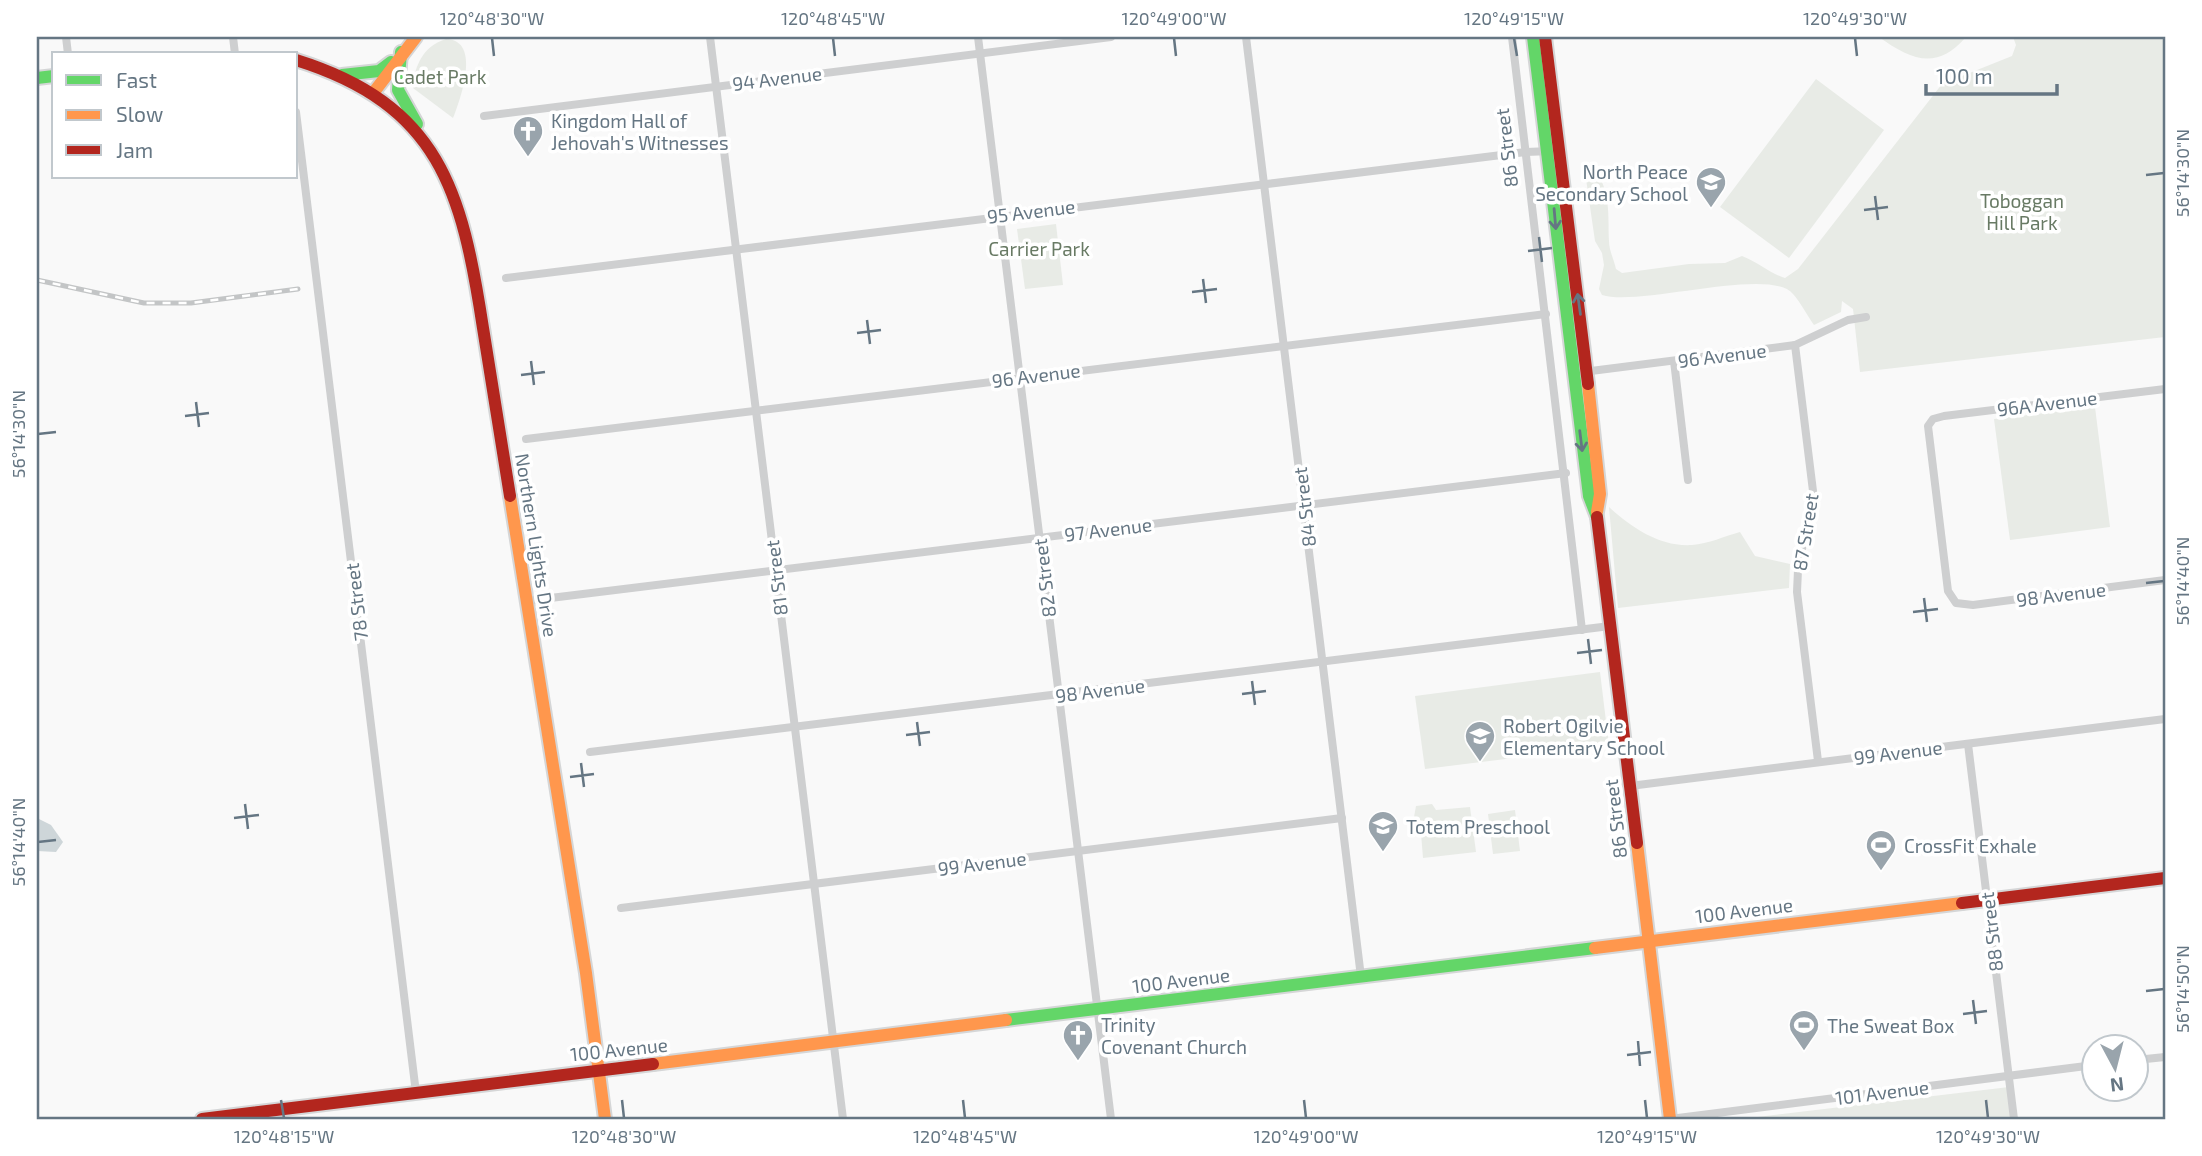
<svg xmlns="http://www.w3.org/2000/svg" width="2202" height="1156" viewBox="0 0 2202 1156" font-family="'Exo 2',sans-serif">
<style>
.green{fill:#e8ebe6}
.water{fill:#ced6d9}
.lines{fill:none;stroke-linecap:round;stroke-linejoin:round}
.fast-casing{stroke:#d5d6d7;stroke-width:16}
.slow-casing{stroke:#d5d6d7;stroke-width:16}
.jam-casing{stroke:#d5d6d7;stroke-width:16}
.street{stroke:#cecfd0;stroke-width:8}
.fast{stroke:#63d668;stroke-width:12}
.slow{stroke:#ff974d;stroke-width:12}
.jam{stroke:#b3261e;stroke-width:12}
.rail-casing{stroke:#c3c5c6;stroke-width:5}
.rail{stroke:#fff;stroke-width:2.5;stroke-dasharray:8;stroke-linecap:butt}
.oneway{stroke:#657683}
.ticks{fill:none;stroke:#657683;stroke-width:2.5}
.labels{text-anchor:middle;dominant-baseline:central;stroke-width:7;stroke-linejoin:round;paint-order:stroke}
.park-label{font-size:19px;fill:#687a64;stroke:#fff}
.street-label{font-size:19px;fill:#657683;stroke:#fff}
.poi-label{font-size:19px;fill:#657683;stroke:#fff;text-anchor:start}
.neatline{fill:none;stroke:#657683;stroke-width:2.5}
.ticks-label{font-size:18px;text-anchor:middle;fill:#657683}
</style>
<rect width="100%" height="100%" fill="#f9f9f9"/>
<!-- green -->
<g class="green">
<path d="M 1879,37 L 1966,37 C 1937,71 1911,60 1879,37 Z"/>
<path d="M 2013,37 L 2165,37 L 2165,337 L 1860,372 L 1853,309 L 1842,301 L 1841,312 L 1814,325 C 1807,315 1801,303 1793,294 C 1770,266 1640,307 1602,295 L 1599,289 L 1604,265 L 1602,253 L 1595,241 L 1585,172 L 1595,171 C 1611,190 1608,217 1609,241 C 1609,250 1614,260 1616,269 L 1622,273 L 1689,264 L 1725,263 L 1742,256 C 1758,262 1769,273 1785,278 L 1798,269 L 1942,84 L 2012,56 L 2016,45 Z"/>
<path d="M 446,39 C 482,40 460,100 453,118 L 413,88 C 414,66 423,46 446,39 Z"/>
<polygon points="1816,79 1884,130 1789,258 1720,207"/>
<polygon points="1056,224 1063,285 1025,289 1017,229"/>
<polygon points="2095,407 2110,527 2010,540 1994,419"/>
<path d="M 1609,507 C 1632,528 1660,547 1692,545 C 1708,544 1725,536 1740,532 L 1755,556 L 1790,564 L 1789,588 L 1618,608 Z"/>
<polygon points="1600,672 1609,746 1425,769 1415,696"/>
<polygon points="1432,804 1436,810 1470,807 1476,852 1423,858 1420,821 1414,817 1416,806"/>
<polygon points="1515,810 1520,851 1493,854 1488,814"/>
<polygon points="2009,1087 2013,1119 1741,1119"/>
</g>
<!-- water -->
<polygon class="water" points="37,818 51,825 63,842 56,852 37,851"/>
<g class="lines">
<!-- fast casing -->
<g class="fast-casing">
<g id="fast">
<polyline points="1533,37 1589,496 1597,517"/>
<polyline points="401,52 398,90 417,124"/>
<polyline points="342,75 379,71 391,62"/>
<polyline points="37,78 54,76"/>
<polyline points="1006,1020 1595,948"/>
</g>
</g>
<!-- slow casing -->
<g class="slow-casing">
<g id="slow">
<polyline points="374,92 416,37"/>
<polyline points="1588,384 1600,494 1597,512"/>
<polyline points="510,496 586,973 605,1119"/>
<polyline points="1637,843 1670,1119"/>
<polyline points="1595,948 1962,903"/>
<polyline points="653,1064 1006,1020"/>
</g>
</g>
<!-- jam casing -->
<g class="jam-casing">
<g id="jam">
<polyline points="1545,37 1588,384"/>
<path d="M 296,60 C 440,105 462,191 483,328 C 492,384 501,440 510,496"/>
<polyline points="1597,517 1637,843"/>
<polyline points="1962,903 2165,878"/>
<polyline points="202,1119 653,1064"/>
</g>
</g>
<!-- street -->
<g class="street">
<polyline points="66,37 68,54"/>
<polyline points="233,37 235,54"/>
<polyline points="710,37 843,1119"/>
<polyline points="978,37 1111,1119"/>
<polyline points="1246,37 1361,977"/>
<polyline points="1512,37 1582,630"/>
<polyline points="296,112 416,1093"/>
<polyline points="484,116 1111,37"/>
<polyline points="506,278 1526,152 1551,151"/>
<polyline points="1795,345 1813,491 1798,570 1797,592 1818,761"/>
<polyline points="1674,361 1688,480"/>
<polyline points="1583,372 1795,345 1848,320 1866,317"/>
<polyline points="2165,389 1944,416 1933,419 1928,426 1948,591 1956,603 1973,605 2165,580"/>
<polyline points="526,439 1546,314"/>
<polyline points="526,601 1566,473"/>
<polyline points="1968,744 2014,1119"/>
<polyline points="590,752 1610,626"/>
<polyline points="1630,786 2165,719"/>
<polyline points="621,908 1342,818"/>
<polyline points="2136,1060 2165,1057"/>
<polyline points="1670,1119 2094,1065"/>
</g>
<!-- fast -->
<use href="#fast" class="fast"/>
<!-- slow -->
<use href="#slow" class="slow"/>
<!-- jam -->
<use href="#jam" class="jam"/>
<!-- rail casing -->
<g class="rail-casing">
<polyline id="rail" points="37,280 144,303 191,303 298,289"/>
</g>
<!-- rail -->
<use href="#rail" class="rail"/>
</g>
<!-- one-way arrows -->
<defs><path id="oneway-shaft" d="M-6 0H5M1.5-3L5.5 0L1.5 3" fill="none" stroke-width="1.6" stroke-linecap="round" stroke-linejoin="round" transform="scale(1.75)"/></defs>
<g class="oneway">
<use href="#oneway-shaft" transform="translate(1555 219) rotate(85)"/>
<use href="#oneway-shaft" transform="translate(1579 304) rotate(-98)"/>
<use href="#oneway-shaft" transform="translate(1581 441) rotate(83)"/>
</g>
<!-- ticks -->
<path class="ticks" d="M 492,38 L 494,56M 833,38 L 835,56M 1174,38 L 1176,56M 1514,38 L 1517,56M 1855,38 L 1857,56M 2146,175 L 2164,173M 1875,196 L 1878,220M 1864,210 L 1888,207M 1539,237 L 1542,262M 1528,251 L 1552,248M 1203,279 L 1206,303M 1192,292 L 1217,289M 867,320 L 870,344M 857,333 L 881,330M 531,361 L 534,385M 521,375 L 545,372M 196,402 L 199,427M 185,416 L 209,413M 38,434 L 56,432M 2146,583 L 2164,581M 1924,598 L 1927,622M 1913,612 L 1938,609M 1588,639 L 1591,664M 1577,653 L 1602,650M 1252,681 L 1255,705M 1242,694 L 1266,691M 917,722 L 920,746M 906,735 L 930,732M 581,763 L 584,787M 570,777 L 594,774M 245,804 L 248,829M 234,818 L 259,815M 38,842 L 56,840M 2146,991 L 2164,989M 1973,1000 L 1976,1024M 1963,1014 L 1987,1011M 1638,1041 L 1640,1066M 1627,1055 L 1651,1052M 281,1100 L 284,1118M 622,1100 L 624,1118M 963,1100 L 965,1118M 1304,1100 L 1306,1118M 1645,1100 L 1647,1118M 1986,1100 L 1988,1118"/>
<!-- icons -->
<defs>
<g id="church-pin" transform="scale(1.575)"><path d="M0 17L-7.5 6A9.5 9.5 0 1 1 7.5 6Z" fill="#99a4ac" stroke="#fff"/><path d="M-1.2-6h2.4v3.5h3.3v2.4h-3.3V6h-2.4V-.1h-3.3v-2.4h3.3Z" fill="#fff"/></g>
<g id="school-pin" transform="scale(1.575)"><path d="M0 17L-7.5 6A9.5 9.5 0 1 1 7.5 6Z" fill="#99a4ac" stroke="#fff"/><path d="M0-5L7-2L0 1L-7-2ZM-4 1L0 2.5L4 1V4Q0 6-4 4Z" fill="#fff"/></g>
<g id="stadium-pin" transform="scale(1.575)"><path d="M0 17L-7.5 6A9.5 9.5 0 1 1 7.5 6Z" fill="#99a4ac" stroke="#fff"/><path d="M0-5a6.5 5 0 1 0 0 10a6.5 5 0 1 0 0-10ZM-3.5-1.8h7v3.6h-7Z" fill="#fff"/></g>
</defs>
<g fill-rule="evenodd">
<use href="#church-pin" x="528" y="131"/>
<use href="#school-pin" x="1711" y="182"/>
<use href="#school-pin" x="1480" y="736"/>
<use href="#school-pin" x="1383" y="826"/>
<use href="#stadium-pin" x="1881" y="845"/>
<use href="#stadium-pin" x="1804" y="1025"/>
<use href="#church-pin" x="1078" y="1035"/>
</g>
<g class="labels">
<!-- park labels -->
<g class="park-label">
<text x="440" y="76">Cadet Park</text>
<text x="2022" y="200">Toboggan<tspan x="2022" dy="22">Hill Park</tspan></text>
<text x="1039" y="248">Carrier Park</text>
</g>
<!-- street labels -->
<g class="street-label">
<text transform="translate(777 78) rotate(-7)">94 Avenue</text>
<text transform="translate(1506 148) rotate(-97)">86 Street</text>
<text transform="translate(1031 211) rotate(-7)">95 Avenue</text>
<text transform="translate(1722 355) rotate(-7)">96 Avenue</text>
<text transform="translate(1036 375) rotate(-7)">96 Avenue</text>
<text transform="translate(2047 403) rotate(-7)">96A Avenue</text>
<text transform="translate(1304 507) rotate(-97)">84 Street</text>
<text transform="translate(1108 529) rotate(-7)">97 Avenue</text>
<text transform="translate(1805 532) rotate(-81)">87 Street</text>
<text transform="translate(537 545) rotate(81)">Northern Lights Drive</text>
<text transform="translate(776 578) rotate(-97)">81 Street</text>
<text transform="translate(1044 578) rotate(-97)">82 Street</text>
<text transform="translate(2061 594) rotate(-7)">98 Avenue</text>
<text transform="translate(356 602) rotate(-97)">78 Street</text>
<text transform="translate(1100 690) rotate(-7)">98 Avenue</text>
<text transform="translate(1898 752) rotate(-7)">99 Avenue</text>
<text transform="translate(1615 819) rotate(-97)">86 Street</text>
<text transform="translate(982 863) rotate(-7)">99 Avenue</text>
<text transform="translate(1744 910) rotate(-7)">100 Avenue</text>
<text transform="translate(1991 932) rotate(-97)">88 Street</text>
<text transform="translate(1181 980) rotate(-7)">100 Avenue</text>
<text transform="translate(619 1049) rotate(-6)">100 Avenue</text>
<text transform="translate(1882 1092) rotate(-7)">101 Avenue</text>
</g>
<!-- poi labels -->
<g class="poi-label">
<text x="551" y="120">Kingdom Hall of<tspan x="551" dy="22">Jehovah's Witnesses</tspan></text>
<text x="1688" y="171" text-anchor="end">North Peace<tspan x="1688" dy="22">Secondary School</tspan></text>
<text x="1503" y="725">Robert Ogilvie<tspan x="1503" dy="22">Elementary School</tspan></text>
<text x="1406" y="826">Totem Preschool</text>
<text x="1904" y="845">CrossFit Exhale</text>
<text x="1101" y="1024">Trinity<tspan x="1101" dy="22">Covenant Church</tspan></text>
<text x="1827" y="1025">The Sweat Box</text>
</g>
</g>
<!-- border -->
<rect width="2202" height="1156" fill="none" stroke="#ffffff" stroke-width="77"/>
<!-- legend -->
<rect x="52" y="52" width="245" height="126" fill="#ffffff" stroke="#c1c8cd" stroke-width="2"/>
<rect x="66" y="75" width="35" height="10" fill="#63d668" stroke="#c1c8cd" stroke-width="2"/>
<text x="116" y="88" font-size="21" fill="#657683">Fast</text>
<rect x="66" y="110" width="35" height="10" fill="#ff974d" stroke="#c1c8cd" stroke-width="2"/>
<text x="116" y="122" font-size="21" fill="#657683">Slow</text>
<rect x="66" y="145" width="35" height="10" fill="#b3261e" stroke="#c1c8cd" stroke-width="2"/>
<text x="116" y="158" font-size="21" fill="#657683">Jam</text>
<!-- north arrow -->
<g transform="translate(2115 1068) rotate(173)"><circle r="33" fill="#ffffff" stroke="#c1c8cd" stroke-width="2"/>
<path d="M0-5L12 26L0 18L-12 26Z" fill="#99a4ac"/>
<text y="-10" font-size="19" font-weight="bold" text-anchor="middle" fill="#657683">N</text>
</g>
<!-- scale -->
<path d="M1926 84v10h131v-10" fill="none" stroke="#657683" stroke-width="3.5"/>
<text x="1936" y="84" font-size="21" fill="#657683" stroke="#ffffff" stroke-width="5" paint-order="stroke">100 m</text>
<rect x="38" y="38" width="2126" height="1080" class="neatline"/>
<g class="ticks-label">
<text x="492" y="25">120°48'30"W</text>
<text x="833" y="25">120°48'45"W</text>
<text x="1174" y="25">120°49'00"W</text>
<text x="1514" y="25">120°49'15"W</text>
<text x="1855" y="25">120°49'30"W</text>
<text transform="translate(2183 173) rotate(-90)" y="6">56°14'30"N</text>
<text transform="translate(19 434) rotate(-90)" y="6">56°14'30"N</text>
<text transform="translate(2183 581) rotate(-90)" y="6">56°14'40"N</text>
<text transform="translate(19 842) rotate(-90)" y="6">56°14'40"N</text>
<text transform="translate(2183 989) rotate(-90)" y="6">56°14'50"N</text>
<text x="284" y="1143">120°48'15"W</text>
<text x="624" y="1143">120°48'30"W</text>
<text x="965" y="1143">120°48'45"W</text>
<text x="1306" y="1143">120°49'00"W</text>
<text x="1647" y="1143">120°49'15"W</text>
<text x="1988" y="1143">120°49'30"W</text>
</g>
</svg>
